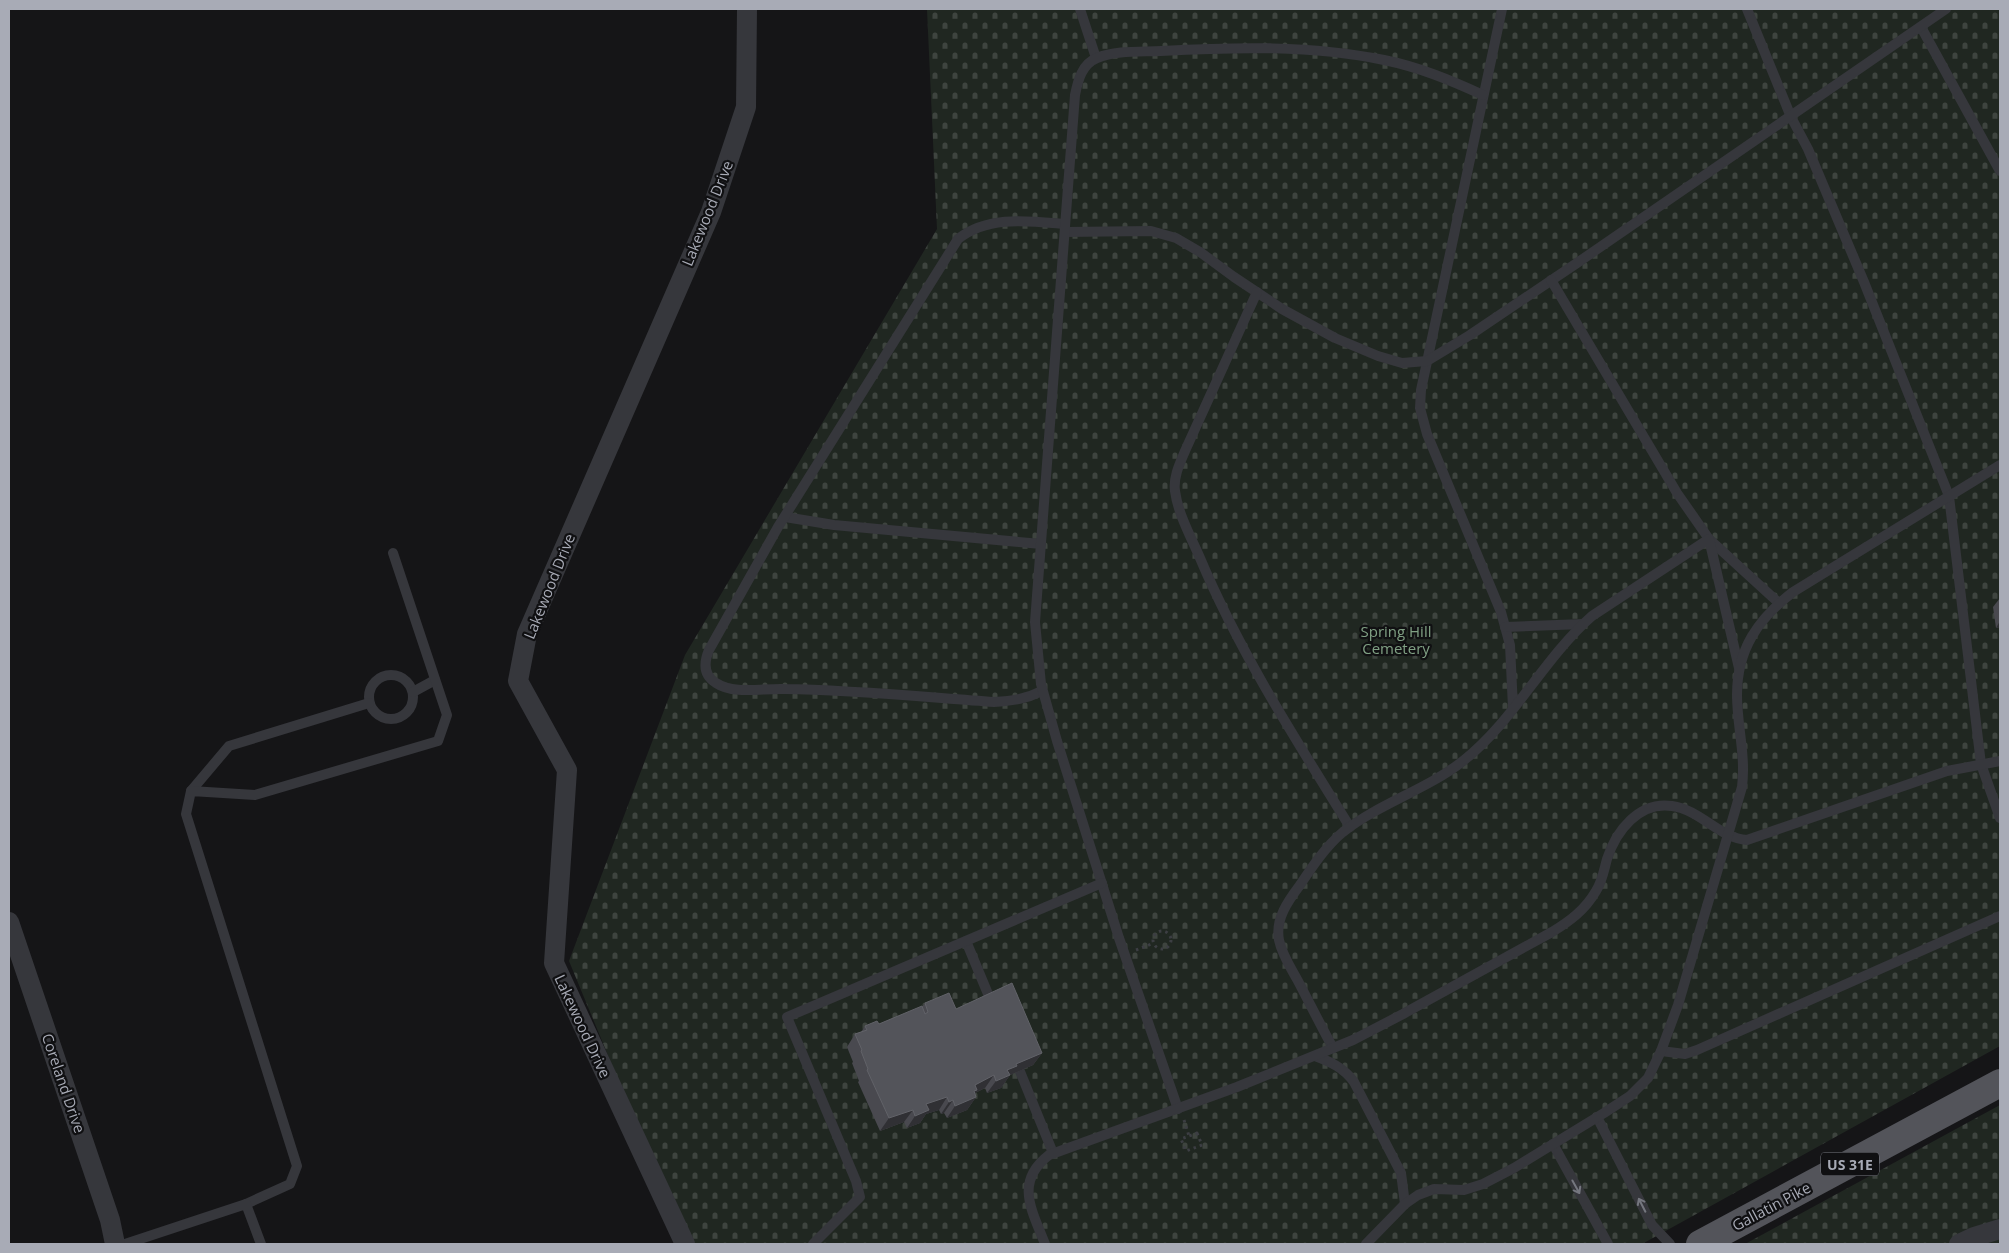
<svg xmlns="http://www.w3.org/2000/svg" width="2009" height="1253" viewBox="0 0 2009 1253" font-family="'Open Sans',sans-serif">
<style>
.cemetery{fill:url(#cemetery-stones)}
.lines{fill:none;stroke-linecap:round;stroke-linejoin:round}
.path{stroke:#3c3e43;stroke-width:3;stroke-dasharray:2.5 4;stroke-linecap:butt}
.lane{stroke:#36373c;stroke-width:10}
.street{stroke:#36373c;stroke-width:20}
.primary{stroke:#53545a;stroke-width:28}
.wall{fill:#49494f}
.shaded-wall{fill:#303034}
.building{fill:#53545a;stroke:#616268}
.oneway{stroke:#75777f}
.labels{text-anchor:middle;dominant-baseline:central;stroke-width:4.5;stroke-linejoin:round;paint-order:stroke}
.shield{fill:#101012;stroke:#7a7c85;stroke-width:1}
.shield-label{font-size:14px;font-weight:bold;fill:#a8abb6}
.street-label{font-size:15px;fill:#a8abb6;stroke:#101012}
.park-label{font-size:15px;fill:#80a084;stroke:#101012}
</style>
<defs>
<pattern id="cemetery-stones" width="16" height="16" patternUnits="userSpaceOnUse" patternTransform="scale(1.25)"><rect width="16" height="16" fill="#202721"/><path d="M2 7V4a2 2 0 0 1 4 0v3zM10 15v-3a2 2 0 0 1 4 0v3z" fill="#3e443f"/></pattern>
</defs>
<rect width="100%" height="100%" fill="#151517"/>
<!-- cemetery -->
<g class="cemetery">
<polygon points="927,9 2000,9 2000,1046 1642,1244 686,1244 569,961 685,655 937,229"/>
<polygon points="2000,1105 2000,1244 1745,1244"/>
</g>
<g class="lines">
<!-- path -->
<g class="path">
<circle cx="1162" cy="940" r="9"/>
<polyline points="1136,950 1154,943"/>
<polyline points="1184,1120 1189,1136"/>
<polygon points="1197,1133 1202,1145 1186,1151 1181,1139"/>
</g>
<!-- lane -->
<g class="lane">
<polyline points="1080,9 1096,58"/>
<polyline points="1502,9 1421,390 1420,408 1427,434 1501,612 1510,645 1513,708"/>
<polyline points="1747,9 1791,117 1808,149 1864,282 1949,496 1981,764 2000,818"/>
<polyline points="1921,27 2000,171"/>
<polyline points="1065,232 1151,231 1176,238 1200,252 1234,277 1282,309 1335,338 1378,356 1402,363 1427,361 1470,335 1577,263 1946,9"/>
<polyline points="1551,280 1677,493 1709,539 1779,603"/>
<path d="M 1257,292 L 1185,451 C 1180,463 1173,477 1175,491 C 1178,514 1191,537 1200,558 C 1240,653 1296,740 1350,827"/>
<polyline points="785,517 834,525 1041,544"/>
<polyline points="1505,627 1583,624"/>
<circle cx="391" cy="697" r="22"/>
<path d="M 1042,691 C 1026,699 1012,701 994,702 C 924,697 854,690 784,689 C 763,688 734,695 716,683 C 703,675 704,662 709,650 L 778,527 L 958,239 C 988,215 1029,221 1065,224"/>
<polyline points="413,692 435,680"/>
<polyline points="191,791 229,746 369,703"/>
<polyline points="966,941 993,1006"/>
<path d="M 1333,1048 C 1321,1026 1310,1004 1298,981 C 1291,968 1282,955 1279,940 C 1275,919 1288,901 1300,885 C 1312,867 1326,846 1343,832 C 1380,803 1426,790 1463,761 C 1514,721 1543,659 1592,616 L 1709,539 L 1739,668"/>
<polyline points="1661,1051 1685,1054 1697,1050 2000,916"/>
<path d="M 1315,1056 C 1331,1062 1344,1068 1354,1082 L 1401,1173 L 1405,1204"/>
<polyline points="1015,1059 1053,1153"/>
<path d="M 1178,1109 L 1119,938 L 1057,741 L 1041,684 L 1035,622 L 1075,95 C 1078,80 1082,64 1097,58 C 1116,50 1141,52 1161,51 C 1235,47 1311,45 1384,60 C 1419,67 1450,80 1483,95"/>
<polyline points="1597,1117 1652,1225 1670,1244"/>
<polyline points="1553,1144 1608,1244"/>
<polyline points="246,1204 290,1184 297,1166 186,814 191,791 255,795 438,741 447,715 393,553"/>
<polyline points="125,1244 246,1204 261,1244"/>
<polyline points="813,1244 860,1197 856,1181 787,1017 1102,883"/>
<path d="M 1045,1244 C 1032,1210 1014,1182 1049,1155 L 1237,1087 L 1353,1040 L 1403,1014 L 1552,932 C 1570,921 1585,910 1596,891 C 1602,882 1604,870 1607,859 C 1616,831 1639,801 1672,806 C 1701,810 1719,838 1747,840 L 1947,771 L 2000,761"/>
<path d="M 1366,1244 L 1405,1204 L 1418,1195 L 1434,1189 L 1464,1190 L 1483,1184 L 1514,1168 L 1604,1113 L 1630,1096 L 1648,1078 L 1661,1051 L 1678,1005 L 1742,787 C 1746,755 1737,726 1737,695 C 1737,649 1758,619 1793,592 L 2000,465"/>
</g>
<!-- street -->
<g class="street">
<polyline points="9,922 110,1220 115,1244"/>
<polyline points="685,1244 554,963 567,770 518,681 527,634 711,212 746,107 747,9"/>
<polyline points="1959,1244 1974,1237 2000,1229"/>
</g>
<!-- primary -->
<polyline class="primary" points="1700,1244 2000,1083"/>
</g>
<!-- wall -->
<g class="wall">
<polygon points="2000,598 2000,627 1996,628 1993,607"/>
<polygon points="925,1003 956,1009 1042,1053 1033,1065 1010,1075 1001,1088 987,1093 985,1088 975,1093 975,1094 976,1097 967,1110 947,1118 944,1113 941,1114 939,1110 926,1114 920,1123 907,1128 904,1122 880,1131 858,1082 859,1081 852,1063 853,1062 847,1047 855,1034 861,1032 865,1026 879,1024 922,1007"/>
</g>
<!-- shaded-wall -->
<g class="shaded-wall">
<polygon points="2000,621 2000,627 1996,628"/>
<polygon points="1042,1053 1033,1065 1010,1075 1001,1088 987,1093 996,1081 1007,1070 1016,1064"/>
<polygon points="994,1075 985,1088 975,1093 971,1099 976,1097 967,1110 947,1118 955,1106 975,1085"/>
<polygon points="947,1097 939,1110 926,1114 920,1123 907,1128 915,1116 926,1104"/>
<polygon points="953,1100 944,1113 941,1114 949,1102"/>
<polygon points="913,1110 904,1122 880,1131 889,1118"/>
</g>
<!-- building -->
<polygon class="building" points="1012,983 1042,1053 1016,1064 1017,1066 1007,1070 1010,1075 996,1081 994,1075 975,1085 977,1090 974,1091 976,1097 955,1106 953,1100 949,1102 947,1097 926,1104 929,1110 915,1116 913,1110 889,1118 867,1070 868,1069 861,1051 862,1050 855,1034 867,1030 865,1026 877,1021 879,1024 922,1006 925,1014 928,1012 925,1003 949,993 956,1009"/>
<!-- one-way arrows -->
<defs><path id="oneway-shaft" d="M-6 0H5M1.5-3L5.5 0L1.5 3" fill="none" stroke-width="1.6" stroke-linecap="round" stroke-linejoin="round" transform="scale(1.25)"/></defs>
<g class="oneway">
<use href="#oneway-shaft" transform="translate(1576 1187) rotate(61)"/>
<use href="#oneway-shaft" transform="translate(1642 1205) rotate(-117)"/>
</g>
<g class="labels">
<!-- shield labels -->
<rect class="shield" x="1821" y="1152.5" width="58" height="23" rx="4"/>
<g class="shield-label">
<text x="1850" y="1164">US 31E</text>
</g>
<!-- street labels -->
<g class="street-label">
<text transform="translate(707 213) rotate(-68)">Lakewood Drive</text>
<text transform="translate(549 586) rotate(-68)">Lakewood Drive</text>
<text transform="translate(583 1026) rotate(65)">Lakewood Drive</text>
<text transform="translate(64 1083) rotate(71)">Coreland Drive</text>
<text transform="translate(1771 1206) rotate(-28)">Gallatin Pike</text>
</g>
<!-- park labels -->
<g class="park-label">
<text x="1396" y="631">Spring Hill<tspan x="1396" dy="17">Cemetery</tspan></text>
</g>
</g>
<!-- border -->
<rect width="2009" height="1253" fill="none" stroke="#a8abb6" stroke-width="20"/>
</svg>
